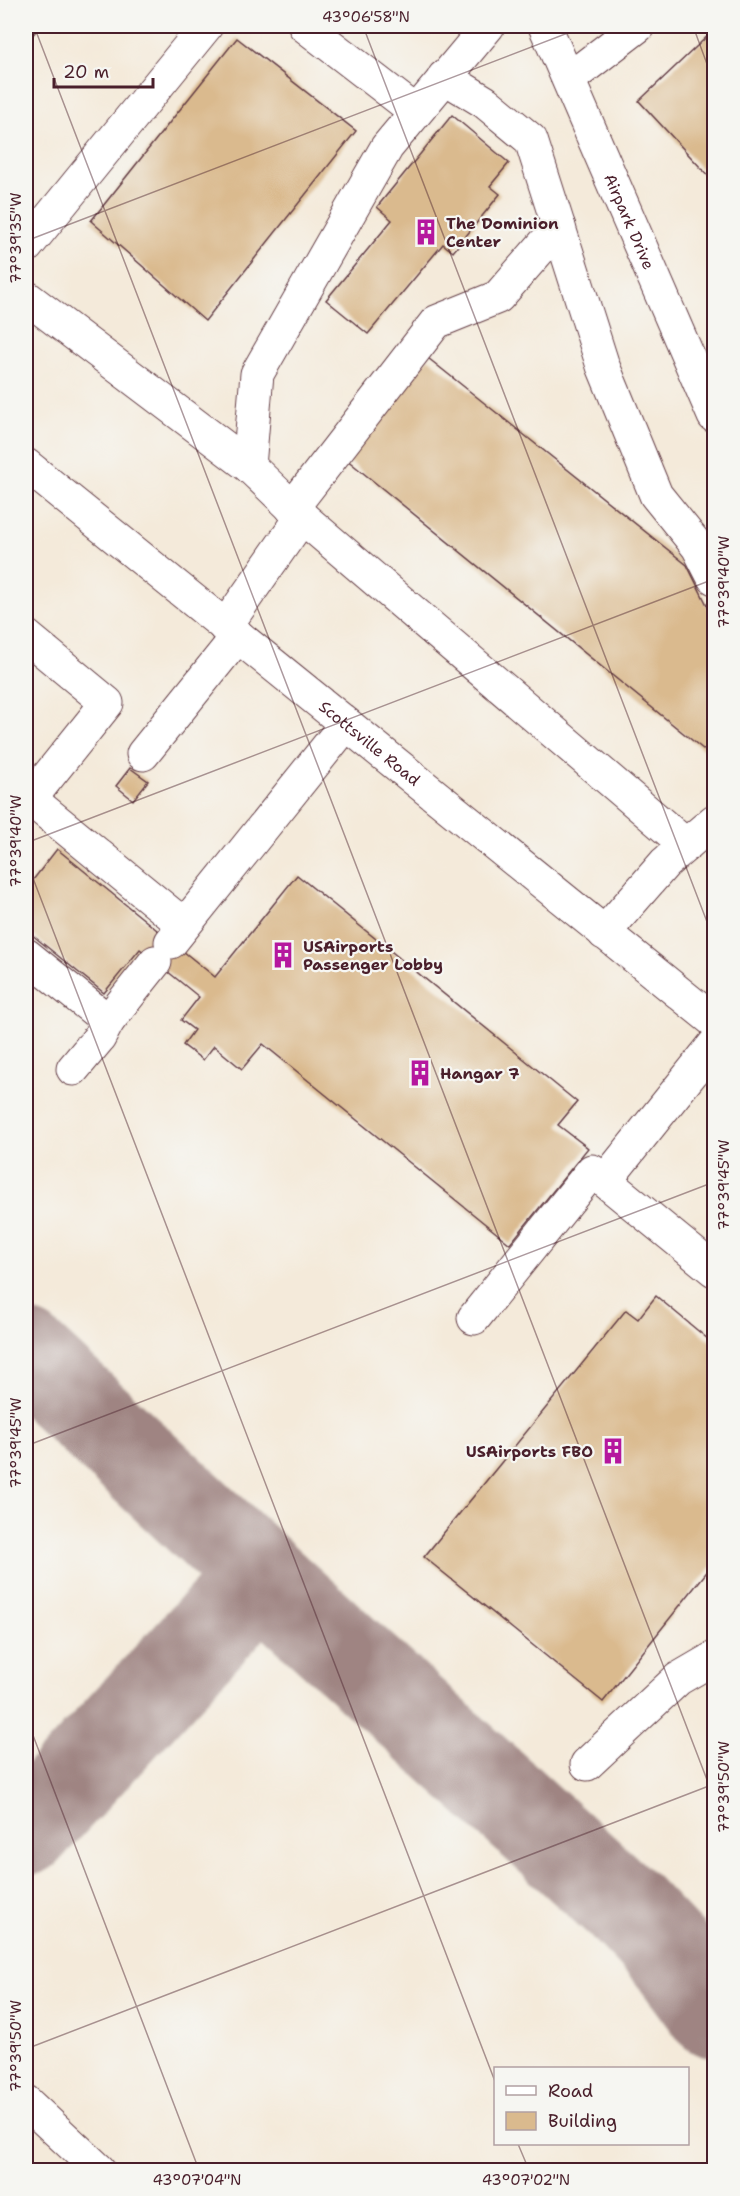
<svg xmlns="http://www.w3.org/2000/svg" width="740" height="2196" viewBox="0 0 740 2196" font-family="'Shantell Sans',sans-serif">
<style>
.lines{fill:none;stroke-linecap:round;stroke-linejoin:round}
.taxiway{stroke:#9f8482;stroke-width:90}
.building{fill:#daba8e}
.minor-casing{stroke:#643d45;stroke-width:35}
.major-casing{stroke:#643d45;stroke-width:35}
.minor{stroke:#fff;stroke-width:33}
.major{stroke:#fff;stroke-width:33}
.ticks{fill:none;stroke:#4a1f2b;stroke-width:1.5;stroke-opacity:0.45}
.labels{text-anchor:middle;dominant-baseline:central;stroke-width:4.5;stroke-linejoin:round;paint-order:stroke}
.street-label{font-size:16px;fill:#4a1f2b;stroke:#f6f6f2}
.poi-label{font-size:16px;font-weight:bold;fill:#4a1f2b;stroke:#f6f6f2;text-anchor:start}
.neatline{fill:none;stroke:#4a1f2b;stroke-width:2}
.ticks-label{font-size:15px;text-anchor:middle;fill:#4a1f2b}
</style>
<rect width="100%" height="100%" fill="#f6f6f2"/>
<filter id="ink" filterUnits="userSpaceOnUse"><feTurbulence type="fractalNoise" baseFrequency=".0167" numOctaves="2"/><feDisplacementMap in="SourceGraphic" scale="12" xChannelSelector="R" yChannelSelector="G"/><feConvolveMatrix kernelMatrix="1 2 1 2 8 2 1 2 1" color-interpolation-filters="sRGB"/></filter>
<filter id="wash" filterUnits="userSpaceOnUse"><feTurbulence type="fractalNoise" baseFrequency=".008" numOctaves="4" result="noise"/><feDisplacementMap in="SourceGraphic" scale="24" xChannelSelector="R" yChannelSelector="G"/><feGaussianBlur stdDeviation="1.35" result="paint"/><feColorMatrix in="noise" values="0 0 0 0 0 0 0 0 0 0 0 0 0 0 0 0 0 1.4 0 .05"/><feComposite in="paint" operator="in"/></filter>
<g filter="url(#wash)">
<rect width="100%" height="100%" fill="#f4eada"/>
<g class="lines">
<!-- taxiway -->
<g class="taxiway">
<polyline points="26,1356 261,1576 627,1909 670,1954 714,2013"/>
<polyline points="26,1831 261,1576"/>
</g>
</g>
<g id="blocks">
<!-- building -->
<g class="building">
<polygon points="26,26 40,26 26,43"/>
<polygon points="714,30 714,182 639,101"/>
<polygon points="237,38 356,131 205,321 91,221"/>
<polygon points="452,115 509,163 490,186 500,194 453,252 443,244 368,334 326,300 392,220 377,207"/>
<polygon points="428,358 687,565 714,619 714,758 346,459"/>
<polygon points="130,768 148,781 133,800 116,786"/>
<polygon points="57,849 215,977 297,875 577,1102 558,1125 588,1148 510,1244 263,1044 242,1069 214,1046 203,1060 183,1045 194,1030 181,1020 199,997 140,949 104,993 26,930 26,889"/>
<polygon points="656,1296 714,1344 714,1563 603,1702 424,1557 626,1310 638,1319"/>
</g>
</g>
</g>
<g filter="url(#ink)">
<use href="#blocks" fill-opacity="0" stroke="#643d45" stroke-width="1.5"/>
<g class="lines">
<!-- minor casing -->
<g class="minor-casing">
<g id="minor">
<polyline points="305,26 415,111"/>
<path id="s1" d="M 545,26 L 714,416"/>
<polyline points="444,77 485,102 531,140 603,366 656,495 698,547 714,578"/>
<polyline points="569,79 638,26"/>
<polyline points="26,247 206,26"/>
<polyline points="26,297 249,466"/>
<polyline points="292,508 436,322 498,297 559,227"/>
<polyline points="302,517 686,845"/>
<polyline points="225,627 302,517 249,466 257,374 387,147 488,26"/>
<polyline points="26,636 107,703 26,804"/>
<polyline points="143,754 238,636"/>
<polyline points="30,799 184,925"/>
<polyline points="604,933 665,863 714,821"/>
<polyline points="171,942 346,724"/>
<polyline points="26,955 108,1021 155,962"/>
<polyline points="714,1045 605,1181 714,1270"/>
<polyline points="73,1069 99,1038 108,1021"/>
<polyline points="474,1318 592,1171 605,1181"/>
<polyline points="587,1764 678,1679 714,1658"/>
<polyline points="26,2102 99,2170"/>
</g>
</g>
<!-- major casing -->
<g class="major-casing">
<g id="major">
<path id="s2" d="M 26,465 L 714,1021"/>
</g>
</g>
<!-- minor -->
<use href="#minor" class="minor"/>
<!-- major -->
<use href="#major" class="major"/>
</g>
</g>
<!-- ticks -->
<path class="ticks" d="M 34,26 L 714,1798M 363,26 L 714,940M 693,26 L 714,83M 26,241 L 586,26M 26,843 L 714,579M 26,860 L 496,2084M 26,1446 L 714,1182M 26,1717 L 199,2170M 26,2049 L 714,1784M 518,2144 L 529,2170"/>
<!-- icons -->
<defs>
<g id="building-bare" transform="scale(2.07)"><path d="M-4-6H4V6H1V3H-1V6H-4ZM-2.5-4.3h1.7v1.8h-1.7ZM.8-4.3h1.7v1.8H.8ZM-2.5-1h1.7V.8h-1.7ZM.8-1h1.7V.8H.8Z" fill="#b5179e" stroke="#f6f6f2" stroke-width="2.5" paint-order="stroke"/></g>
</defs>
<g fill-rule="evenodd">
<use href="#building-bare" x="426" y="232"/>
<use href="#building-bare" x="283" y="955"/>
<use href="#building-bare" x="420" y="1073"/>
<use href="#building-bare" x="613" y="1451"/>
</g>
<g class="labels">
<!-- street labels -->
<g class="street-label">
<text stroke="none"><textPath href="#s1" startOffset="213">Airpark Drive</textPath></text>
<text stroke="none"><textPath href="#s2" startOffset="442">Scottsville Road</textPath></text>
</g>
<!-- poi labels -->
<g class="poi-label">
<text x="446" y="223">The Dominion<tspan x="446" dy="18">Center</tspan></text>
<text x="303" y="946">USAirports<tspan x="303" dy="18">Passenger Lobby</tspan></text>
<text x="440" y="1073">Hangar 7</text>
<text x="593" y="1451" text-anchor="end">USAirports FBO</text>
</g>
</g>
<!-- margin -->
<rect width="740" height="2196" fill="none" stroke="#f6f6f2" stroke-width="66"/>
<!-- legend -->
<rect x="494" y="2067" width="195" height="78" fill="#f6f6f2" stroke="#b1a0a2" stroke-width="1.5"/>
<rect x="506" y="2086" width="30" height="9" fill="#ffffff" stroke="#b1a0a2" stroke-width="1.5"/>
<text x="548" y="2097" font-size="18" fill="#4a1f2b">Road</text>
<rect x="506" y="2112" width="30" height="18" fill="#daba8e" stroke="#b1a0a2" stroke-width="1.5"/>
<text x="548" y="2127" font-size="18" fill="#4a1f2b">Building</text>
<!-- scale -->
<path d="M54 78v9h99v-9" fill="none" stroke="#4a1f2b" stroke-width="3"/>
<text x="63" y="78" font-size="18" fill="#4a1f2b" stroke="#f6f6f2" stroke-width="4.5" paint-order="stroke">20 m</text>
<rect x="33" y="33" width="674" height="2130" class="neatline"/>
<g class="ticks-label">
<text x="366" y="22">43°06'58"N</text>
<text transform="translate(16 238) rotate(-90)" y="5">77°39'35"W</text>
<text transform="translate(724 582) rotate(-90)" y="5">77°39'40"W</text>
<text transform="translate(16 841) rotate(-90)" y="5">77°39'40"W</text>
<text transform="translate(724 1185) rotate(-90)" y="5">77°39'45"W</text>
<text transform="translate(16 1443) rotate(-90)" y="5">77°39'45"W</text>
<text transform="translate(724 1787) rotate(-90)" y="5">77°39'50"W</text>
<text transform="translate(16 2046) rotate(-90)" y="5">77°39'50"W</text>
<text x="197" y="2185">43°07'04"N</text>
<text x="526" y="2185">43°07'02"N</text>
</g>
</svg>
